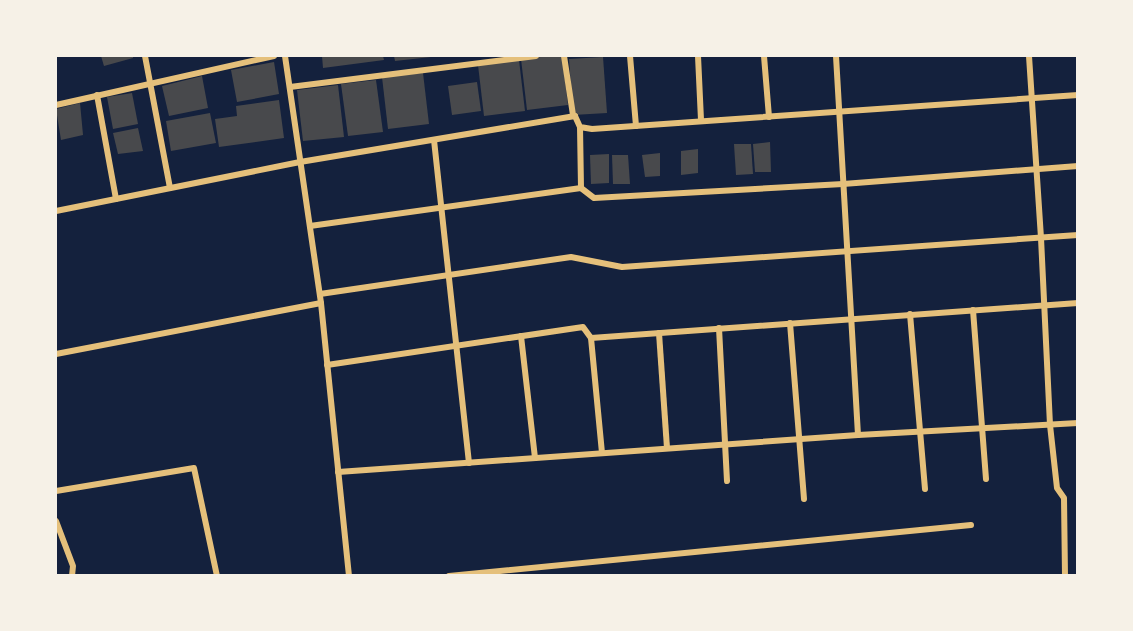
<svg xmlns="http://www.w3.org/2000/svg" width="1133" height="631" viewBox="0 0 1133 631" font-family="Ubuntu,sans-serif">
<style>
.building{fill:#48494c}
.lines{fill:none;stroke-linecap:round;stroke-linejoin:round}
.minor{stroke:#e5c07b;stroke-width:6}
</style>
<rect width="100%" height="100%" fill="#14213d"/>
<!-- building -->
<g class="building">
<polygon points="101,56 133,56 133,58 104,66"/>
<polygon points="322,56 383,56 384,60 323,68"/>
<polygon points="394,56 431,56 431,57 395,61"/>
<polygon points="550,56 562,56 568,105 527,110 521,59"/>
<polygon points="603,57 607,113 573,115 569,59"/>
<polygon points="519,60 525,111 484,116 478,65"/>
<polygon points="274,62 279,94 237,102 231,70"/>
<polygon points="423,73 429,124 388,129 382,77"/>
<polygon points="202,76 208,108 169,116 162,86"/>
<polygon points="376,80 383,132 348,136 341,84"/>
<polygon points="477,82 481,111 452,115 448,86"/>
<polygon points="338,85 344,137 303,141 297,90"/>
<polygon points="132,93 138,124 113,129 107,97"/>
<polygon points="279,100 284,138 219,147 215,119 237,116 236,106"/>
<polygon points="80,103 83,135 61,140 56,109"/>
<polygon points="210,113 216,143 171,151 166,121"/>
<polygon points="138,128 143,151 118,154 113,133"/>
<polygon points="770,142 771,172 755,172 753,144"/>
<polygon points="734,144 751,144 753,174 736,175"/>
<polygon points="698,149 698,173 681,175 681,151"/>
<polygon points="660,153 660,176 645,177 642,155"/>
<polygon points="609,154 609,183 591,184 590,155"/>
<polygon points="612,155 628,155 630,184 613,184"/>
</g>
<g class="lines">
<!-- minor -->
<g class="minor">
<polyline points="145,56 170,188"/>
<polyline points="285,56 321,303 349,576"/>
<polyline points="564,56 573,115 575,116"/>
<polyline points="630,56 636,126"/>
<polyline points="698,56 701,120"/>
<polyline points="764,56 769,117"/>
<polyline points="836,56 858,435"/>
<polyline points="1029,56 1041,238 1050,425 1057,488 1064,498 1065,576"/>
<polyline points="290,87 536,56"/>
<polyline points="97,95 116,199"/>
<polyline points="56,105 274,56"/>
<polyline points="580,127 581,188 594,198 843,184 1078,166"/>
<polyline points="434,140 469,463"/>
<polyline points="56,211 300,162 575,116 580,127 592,129 1078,95"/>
<polyline points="310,226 581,188"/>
<polyline points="320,294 571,257 622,267 1078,235"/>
<polyline points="973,310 986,479"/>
<polyline points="910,314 925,489"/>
<polyline points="790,323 804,499"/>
<polyline points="719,328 727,481"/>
<polyline points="659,333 667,448"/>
<polyline points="521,336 535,458"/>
<polyline points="591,338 602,453"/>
<polyline points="56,354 321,303"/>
<polyline points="327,365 583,327 591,338 1078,303"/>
<polyline points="338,472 858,435 1078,423"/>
<polyline points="56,491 194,468 217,576"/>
<polyline points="56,521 73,566 72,576"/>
<polyline points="449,576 971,525"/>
</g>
</g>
<!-- border -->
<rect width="1133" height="631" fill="none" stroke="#f6f1e7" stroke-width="114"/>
</svg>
